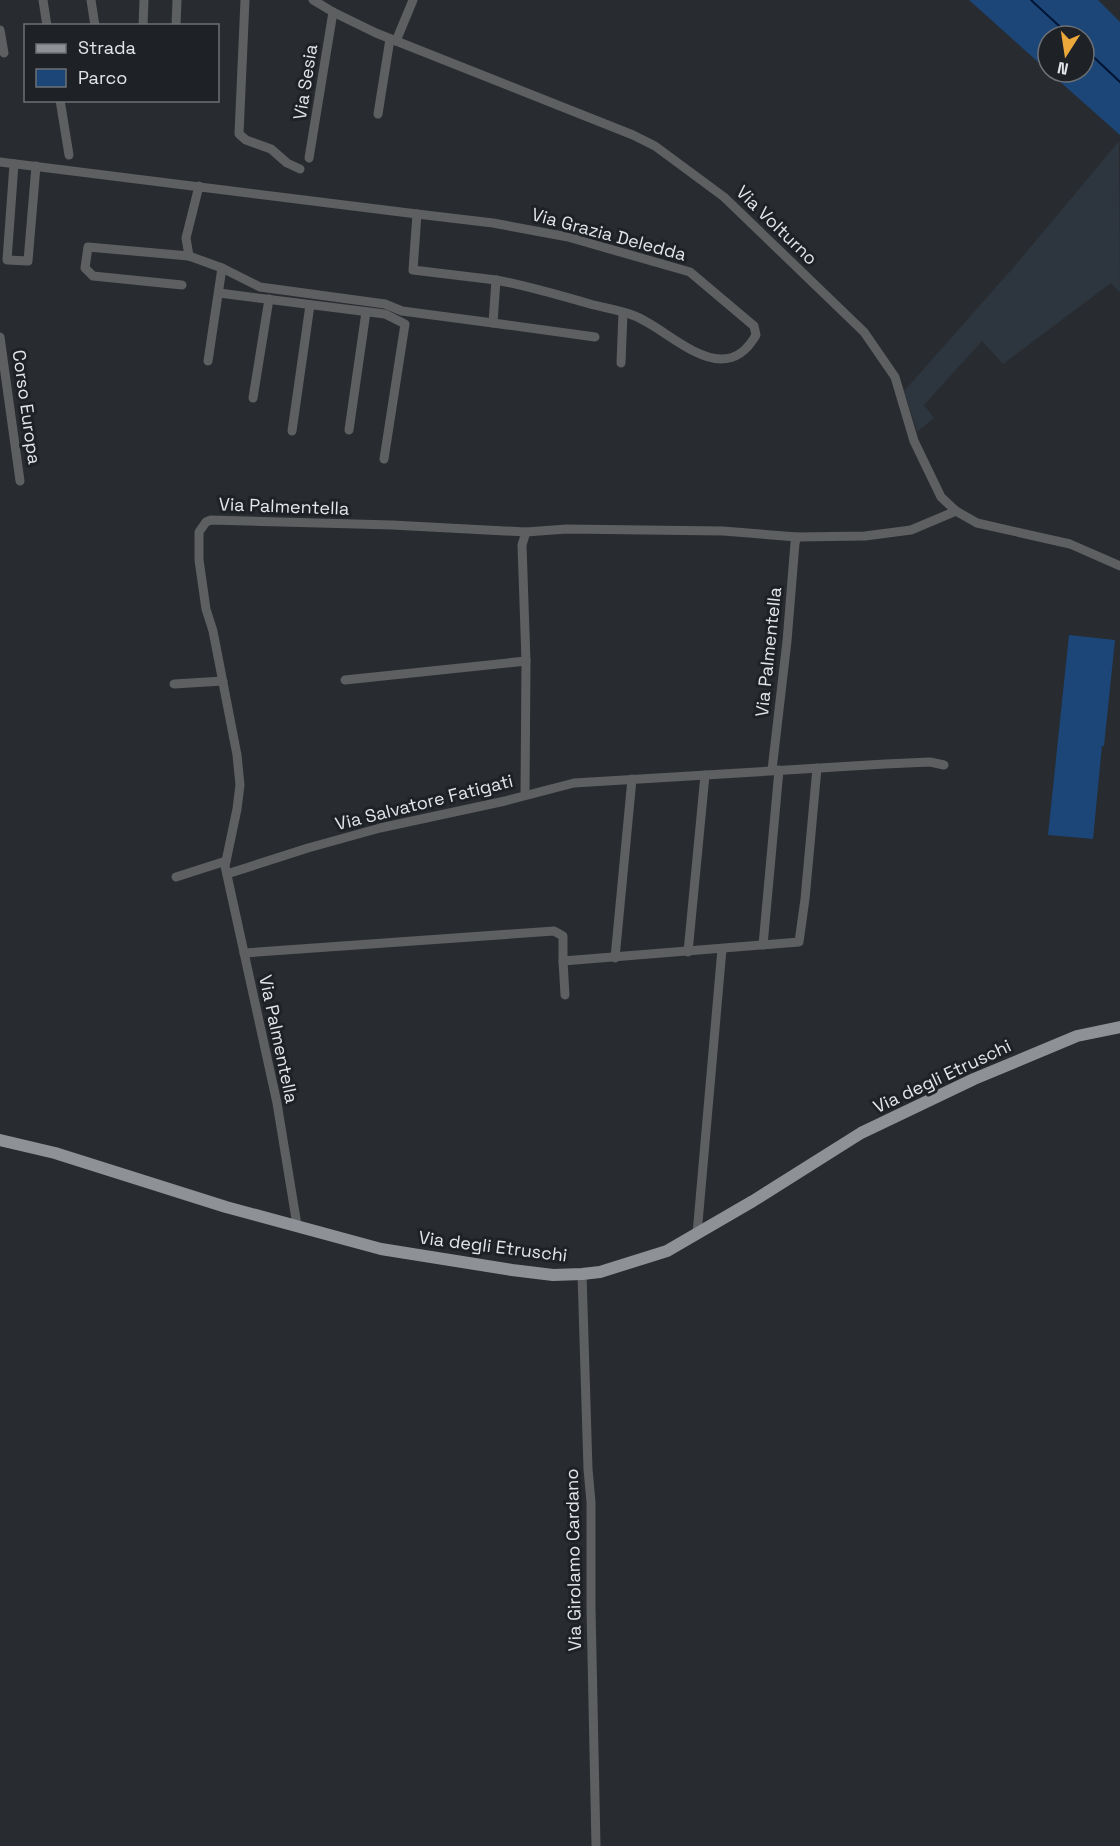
<svg xmlns="http://www.w3.org/2000/svg" width="1120" height="1846" viewBox="0 0 1120 1846" font-family="'Space Grotesk',sans-serif">
<style>
.built{fill:#2d353e}
.green{fill:#1c4677}
.lines{fill:none;stroke-linecap:round;stroke-linejoin:round}
.stream{stroke:#001435;stroke-width:2}
.minor{stroke:#5d5f61;stroke-width:9}
.major{stroke:#8e9296;stroke-width:12}
.labels{text-anchor:middle;dominant-baseline:central;stroke-width:6;stroke-linejoin:round;paint-order:stroke}
.street-label{font-size:18px;fill:#e3e6e8;stroke:#1e2226}
</style>
<rect width="100%" height="100%" fill="#282b30"/>
<!-- built -->
<polygon class="built" points="1119,141 1120,293 1111,283 1003,364 982,341 924,405 934,418 917,432 904,391 1012,269"/>
<!-- green -->
<g class="green">
<polygon points="969,0 1098,0 1120,22 1120,135 1049,72 1084,72 1084,36 1048,36 1048,71"/>
<polygon points="1069,635 1115,640 1104,746 1102,746 1093,839 1048,835"/>
</g>
<g class="lines">
<!-- stream -->
<g class="stream">
<polyline points="1031,0 1070,36"/>
<polyline points="1084,48 1120,82"/>
</g>
<!-- minor -->
<g class="minor">
<polyline points="43,0 47,26"/>
<polyline points="91,0 95,26"/>
<polyline points="245,0 239,134 246,140 271,149 287,163 300,169"/>
<polyline points="313,0 333,12 376,33 633,135 655,146 724,197 864,332 895,377 914,441 941,497 956,511 977,523 1070,544 1120,566"/>
<polyline points="143,26 144,0"/>
<polyline points="176,26 177,0"/>
<polyline points="0,30 4,53"/>
<polyline points="396,41 413,0"/>
<polyline points="60,100 69,155"/>
<polyline points="378,114 390,39"/>
<polyline points="309,158 333,12"/>
<path d="M 0,162 L 417,214 L 493,223 L 568,237 L 690,272 L 754,326 L 756,335 C 748,349 738,359 721,359 C 693,359 660,326 635,316 C 621,310 605,308 590,304 C 559,295 528,286 496,280 L 493,323 L 402,311 L 385,304 L 260,287 L 222,268"/>
<polyline points="14,164 7,260 28,261 36,166"/>
<polyline points="199,186 186,238 189,256 222,268 208,361"/>
<polyline points="417,214 413,270 496,280"/>
<polyline points="182,285 93,276 85,268 88,247 189,256"/>
<polyline points="219,293 385,314 405,324 384,459"/>
<polyline points="493,323 595,337"/>
<polyline points="0,337 20,481"/>
<polyline points="621,363 623,313"/>
<polyline points="253,398 269,299"/>
<polyline points="349,430 366,312"/>
<polyline points="292,431 310,305"/>
<polyline points="345,680 526,661"/>
<polyline points="174,684 223,681"/>
<polyline points="772,770 787,641 795,543 797,537"/>
<polyline points="525,795 526,661 522,545 526,532"/>
<polyline points="227,874 308,848 380,828 505,801 574,783 885,764 930,762 944,765"/>
<polyline points="176,877 226,861"/>
<polyline points="763,945 779,770"/>
<polyline points="688,952 705,775"/>
<polyline points="244,953 554,931 563,936 563,961 799,942 805,899 817,768"/>
<polyline points="615,958 632,779"/>
<polyline points="563,961 565,995"/>
<polyline points="297,1225 277,1103 225,866 237,809 240,785 237,755 213,631 206,609 199,560 199,532 206,522 211,520 392,525 526,532 567,529 723,531 797,537 865,536 911,530 956,511"/>
<polyline points="697,1234 722,949"/>
<polyline points="582,1274 588,1469 591,1502 591,1608 596,1846"/>
</g>
<!-- major -->
<polyline class="major" points="0,1140 55,1153 226,1207 381,1249 512,1270 553,1275 582,1274 600,1272 667,1251 753,1201 861,1133 974,1079 1077,1036 1120,1027"/>
</g>
<g class="labels">
<!-- street labels -->
<g class="street-label">
<text transform="translate(305 82) rotate(-81)">Via Sesia</text>
<text transform="translate(777 225) rotate(44)">Via Volturno</text>
<text transform="translate(609 234) rotate(15)">Via Grazia Deledda</text>
<text transform="translate(27 407) rotate(82)">Corso Europa</text>
<text transform="translate(284 506) rotate(2)">Via Palmentella</text>
<text transform="translate(768 652) rotate(-84)">Via Palmentella</text>
<text transform="translate(424 802) rotate(-14)">Via Salvatore Fatigati</text>
<text transform="translate(279 1039) rotate(78)">Via Palmentella</text>
<text transform="translate(942 1076) rotate(-25)">Via degli Etruschi</text>
<text transform="translate(493 1246) rotate(7)">Via degli Etruschi</text>
<text transform="translate(573 1560) rotate(-91)">Via Girolamo Cardano</text>
</g>
</g>
<!-- legend -->
<rect x="24" y="24" width="195" height="78" fill="#1e2226" stroke="#6d7074" stroke-width="1.5"/>
<rect x="36" y="44" width="30" height="9" fill="#8e9296" stroke="#6d7074" stroke-width="1.5"/>
<text x="78" y="54" font-size="18" fill="#e3e6e8">Strada</text>
<rect x="36" y="69" width="30" height="18" fill="#1c4677" stroke="#6d7074" stroke-width="1.5"/>
<text x="78" y="84" font-size="18" fill="#e3e6e8">Parco</text>
<!-- north arrow -->
<g transform="translate(1066 54) rotate(192)"><circle r="28" fill="#1e2226" stroke="#6d7074" stroke-width="1.5"/>
<path d="M0-4.5L10 22L0 15L-10 22Z" fill="#eda83b"/>
<text y="-9" font-size="16" font-weight="bold" text-anchor="middle" fill="#e3e6e8">N</text>
</g>
</svg>
